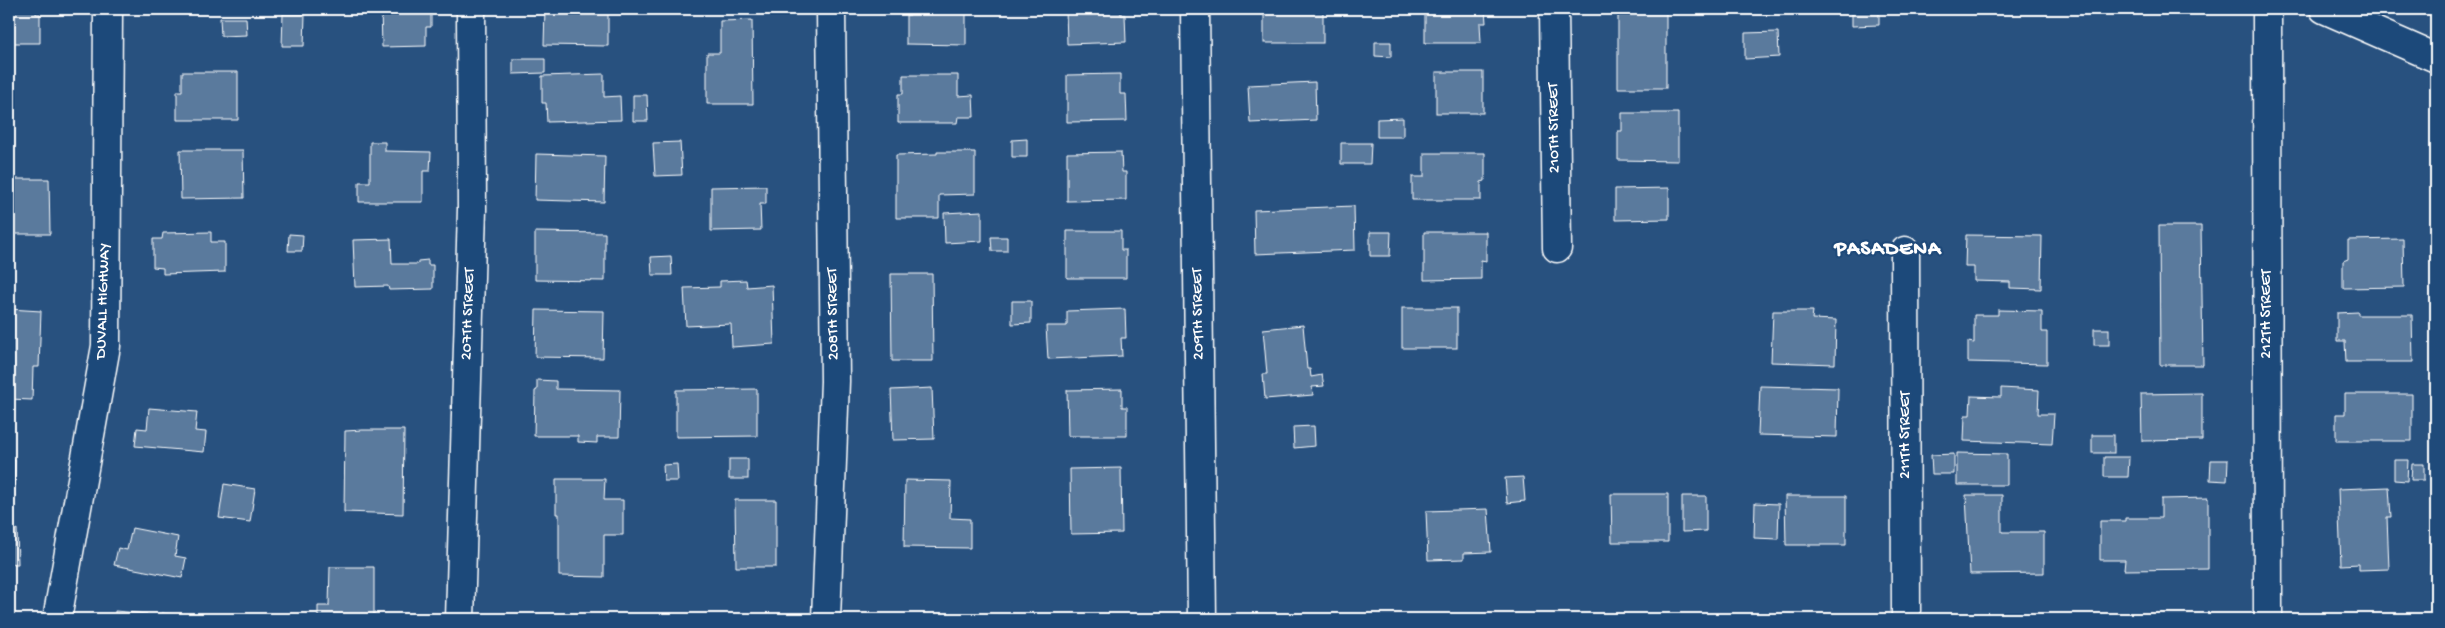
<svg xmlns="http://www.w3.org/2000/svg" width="2445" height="628" viewBox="0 0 2445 628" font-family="'Gochi Hand',sans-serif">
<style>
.building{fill:#5a7a9d;stroke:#fff}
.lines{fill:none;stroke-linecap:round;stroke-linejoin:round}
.minor-casing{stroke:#fff;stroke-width:31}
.tertiary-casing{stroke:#fff;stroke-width:31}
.minor{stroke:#1f4a7a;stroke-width:28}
.tertiary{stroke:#1f4a7a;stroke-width:28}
.labels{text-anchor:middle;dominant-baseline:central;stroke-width:4.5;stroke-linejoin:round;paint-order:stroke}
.street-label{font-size:16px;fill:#fff;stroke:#1f4a7a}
.district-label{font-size:21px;font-weight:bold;letter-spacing:1px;fill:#fff;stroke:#1f4a7a}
</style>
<rect width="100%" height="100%" fill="#28517f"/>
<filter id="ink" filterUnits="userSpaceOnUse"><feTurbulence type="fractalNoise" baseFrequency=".02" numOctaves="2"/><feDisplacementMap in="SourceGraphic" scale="10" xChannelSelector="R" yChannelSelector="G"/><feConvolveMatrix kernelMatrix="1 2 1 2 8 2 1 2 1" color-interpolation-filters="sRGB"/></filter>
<g filter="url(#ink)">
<!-- building -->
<g class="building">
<polygon points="9,9 36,9 36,14 40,14 40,43 9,43"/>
<polygon points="381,9 431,9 431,27 426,27 426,46 382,47"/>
<polygon points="545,9 608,9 608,46 544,45"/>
<polygon points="910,9 966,9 966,45 906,44 906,15 910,15"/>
<polygon points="1066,9 1121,9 1121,15 1125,15 1126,42 1067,44"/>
<rect x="1264" y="9" width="59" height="34"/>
<polygon points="1425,9 1485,9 1486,23 1480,23 1481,43 1425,43"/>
<rect x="1618" y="9" width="48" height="79"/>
<polygon points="1756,9 1787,9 1787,14 1755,14"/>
<polygon points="1852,10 1879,10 1879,25 1852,26"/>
<polygon points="283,14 305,14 304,46 282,46"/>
<polygon points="220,18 246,18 247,35 221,36"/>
<polygon points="752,20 753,104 707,104 707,53 720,53 720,21"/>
<polygon points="1778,32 1779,57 1745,59 1745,33"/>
<polygon points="1375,42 1391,42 1391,57 1375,56"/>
<polygon points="513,59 545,59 545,73 513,74"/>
<polygon points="182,72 238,72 238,120 177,120 177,91 182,91"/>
<rect x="1436" y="72" width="47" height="41"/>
<polygon points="604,74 604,97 620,96 621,120 547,122 546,103 542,103 542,76"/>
<polygon points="1120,74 1120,94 1126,94 1127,121 1067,122 1067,75"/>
<polygon points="903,75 958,75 958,96 973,95 974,117 958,117 957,123 898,123 898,94 903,94"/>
<polygon points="1315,82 1316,120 1250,123 1248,85"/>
<polygon points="633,95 647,95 648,121 633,121"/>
<polygon points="1622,113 1678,113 1678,161 1618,160 1618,131 1622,131"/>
<polygon points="1403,118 1403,137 1377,137 1377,119"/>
<polygon points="1027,139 1027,157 1012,157 1012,140"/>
<polygon points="370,142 385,142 385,151 431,152 430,171 423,171 423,202 359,202 359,182 370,182"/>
<polygon points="680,142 682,175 655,176 653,143"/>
<polygon points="1341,143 1371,143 1370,164 1341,164"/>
<polygon points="180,150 243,150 244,198 181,199"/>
<polygon points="937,152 975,152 975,194 939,195 939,218 896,218 896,155 937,154"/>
<polygon points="1121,152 1122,172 1126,172 1126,200 1067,201 1067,153"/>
<polygon points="1424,153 1485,153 1485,181 1481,182 1481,200 1412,200 1412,177 1424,177"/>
<polygon points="536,154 605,156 604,202 535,200"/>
<polygon points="9,179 49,179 50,234 12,234 13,242 9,242"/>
<polygon points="766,186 766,204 760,204 761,230 711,231 711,187"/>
<polygon points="1669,188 1669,219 1615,220 1615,189"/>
<polygon points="1354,206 1355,250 1255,254 1254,210"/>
<polygon points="982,211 982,241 945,243 944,213"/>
<polygon points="2159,226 2201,226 2203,365 2160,365"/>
<polygon points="1067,231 1121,231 1121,250 1126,250 1126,278 1067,278"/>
<polygon points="211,232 211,242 225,242 225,272 163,274 163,268 153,267 153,239 162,239 163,233"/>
<polygon points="535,232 605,233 605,281 535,280"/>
<polygon points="1370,232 1391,232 1390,256 1370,256"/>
<polygon points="1424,232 1486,232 1486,261 1481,260 1481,279 1424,280"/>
<polygon points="289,234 303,235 302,251 288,251"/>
<polygon points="1966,235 2042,236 2041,289 2010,288 2010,282 1974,281 1974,267 1965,267"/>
<polygon points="991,237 1007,237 1007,251 992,251"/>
<polygon points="391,239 392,264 418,264 418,261 428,260 428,265 433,265 433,289 389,290 388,286 355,287 353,240"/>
<polygon points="2403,239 2404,287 2343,288 2343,261 2348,259 2348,240"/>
<polygon points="671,256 672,275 652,275 651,257"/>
<polygon points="891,274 932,274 933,361 892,361"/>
<polygon points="746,280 747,287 772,285 774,344 732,347 731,324 686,326 684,288 720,287 720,281"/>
<polygon points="1012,301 1031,301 1031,323 1012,324"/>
<rect x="1402" y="308" width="55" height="40"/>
<polygon points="9,309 41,311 39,367 33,367 32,400 9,399"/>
<polygon points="1125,309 1126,338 1121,338 1122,356 1048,359 1046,326 1067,326 1067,311"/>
<polygon points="536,310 604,311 603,358 535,357"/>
<polygon points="1998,310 2042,311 2042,332 2047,332 2047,364 1968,362 1968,342 1974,343 1974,315 1998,315"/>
<polygon points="1773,311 1813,311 1812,319 1836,320 1835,364 1771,362"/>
<polygon points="2358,312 2358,315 2412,315 2413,362 2346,362 2345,341 2337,341 2337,313"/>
<polygon points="1303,325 1307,369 1310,369 1311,377 1322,375 1324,386 1312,387 1313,395 1265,399 1263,374 1267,374 1263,329"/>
<rect x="2094" y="329" width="15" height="16"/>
<polygon points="537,380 556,381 556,389 620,390 619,437 597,437 597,443 578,442 578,436 534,436 535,391 537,390"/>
<polygon points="1760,386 1838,388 1837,437 1758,435"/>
<polygon points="932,388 934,439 893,440 891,390"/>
<polygon points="2001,388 2039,390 2038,414 2054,414 2052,444 1964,441 1965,415 1970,415 1971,396 2001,397"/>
<polygon points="757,389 757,436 676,437 676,390"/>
<polygon points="1122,389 1122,407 1127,407 1127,436 1068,436 1067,390"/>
<polygon points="2202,393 2202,440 2142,441 2141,394"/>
<polygon points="2345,394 2412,394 2412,441 2336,441 2336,414 2345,414"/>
<polygon points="149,408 197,412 195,431 206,432 204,452 135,446 137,428 147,429"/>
<polygon points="1314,426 1315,446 1294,448 1293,427"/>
<polygon points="362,430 404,430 403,514 344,512 345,431"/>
<rect x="2092" y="435" width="22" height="18"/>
<polygon points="1957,453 2007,454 2007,485 1957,485"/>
<polygon points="1954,454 1954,474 1932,474 1931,455"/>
<polygon points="2104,457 2129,457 2128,477 2104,477"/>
<polygon points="9,459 15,460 14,501 9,501"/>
<rect x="729" y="459" width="19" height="20"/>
<polygon points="2211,460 2228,460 2227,481 2210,480"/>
<polygon points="2394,460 2408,460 2407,481 2394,480"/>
<polygon points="677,464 678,481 664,481 663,465"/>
<polygon points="2412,464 2424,464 2424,480 2411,480"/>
<polygon points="1121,468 1122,533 1071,534 1070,469"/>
<polygon points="1523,477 1525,501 1507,503 1505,478"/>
<polygon points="556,479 605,479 604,500 623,500 623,535 604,535 604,577 559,576 559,514 556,514"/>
<polygon points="905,480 951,481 950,518 970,519 970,548 904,547"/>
<polygon points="224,484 255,489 250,522 219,518"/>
<polygon points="2389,487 2391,517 2387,517 2389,569 2359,570 2359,564 2341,565 2338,489"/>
<polygon points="1611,494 1668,494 1668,542 1612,542"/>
<polygon points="1966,495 2002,495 2002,532 2044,532 2044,573 1970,574"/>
<polygon points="1682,496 1706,496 1706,531 1682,532"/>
<polygon points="1785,496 1846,496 1846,545 1786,545"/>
<polygon points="2208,498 2208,569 2124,570 2125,560 2100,560 2100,521 2125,521 2125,518 2161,518 2161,499"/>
<polygon points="735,500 776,500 776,567 736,567"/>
<polygon points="1755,503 1779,504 1778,539 1754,538"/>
<polygon points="1488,509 1491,552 1464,553 1464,559 1428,560 1426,511"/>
<polygon points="2432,518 2436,518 2436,575 2430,574"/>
<polygon points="132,528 178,537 175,556 186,558 182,578 114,565 118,548 127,550"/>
<polygon points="17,529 18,564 9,564 9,530"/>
<polygon points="330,567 374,567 374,619 318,619 318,606 329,606"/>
<polygon points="115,611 147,614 146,619 115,619"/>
<polygon points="162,613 183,616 183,619 162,619"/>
</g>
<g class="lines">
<!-- minor casing -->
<g class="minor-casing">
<g id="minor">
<polyline points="1195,9 1202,619"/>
<polyline points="1554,9 1557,248"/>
<polyline points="2267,9 2268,619"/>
<polyline points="1905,251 1906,619"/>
<polyline points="57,619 106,346 108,9"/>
<polyline points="460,619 472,209 471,9"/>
<polyline points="826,619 835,381 831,9"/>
</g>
</g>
<!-- tertiary casing -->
<g class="tertiary-casing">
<polyline id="tertiary" points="2324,9 2436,58"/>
</g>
<!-- minor -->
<use href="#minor" class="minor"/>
<!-- tertiary -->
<use href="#tertiary" class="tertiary"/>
</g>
</g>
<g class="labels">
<!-- street labels -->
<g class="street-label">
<text transform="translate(1555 128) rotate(-91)">210TH STREET</text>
<text transform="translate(104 301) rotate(-88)">DUVALL HIGHWAY</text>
<text transform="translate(469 314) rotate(-88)">207TH STREET</text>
<text transform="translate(834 314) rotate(-91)">208TH STREET</text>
<text transform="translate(1199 314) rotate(-91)">209TH STREET</text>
<text transform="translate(2267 314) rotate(-90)">212TH STREET</text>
<text transform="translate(1906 435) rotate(-90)">211TH STREET</text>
</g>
<!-- district labels -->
<g class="district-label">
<text x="1888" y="250">PASADENA</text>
</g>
</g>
<!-- margin -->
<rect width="2445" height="628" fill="none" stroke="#1f4a7a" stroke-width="30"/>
<rect x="15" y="15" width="2415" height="598" fill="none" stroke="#fff" stroke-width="2" filter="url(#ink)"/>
</svg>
